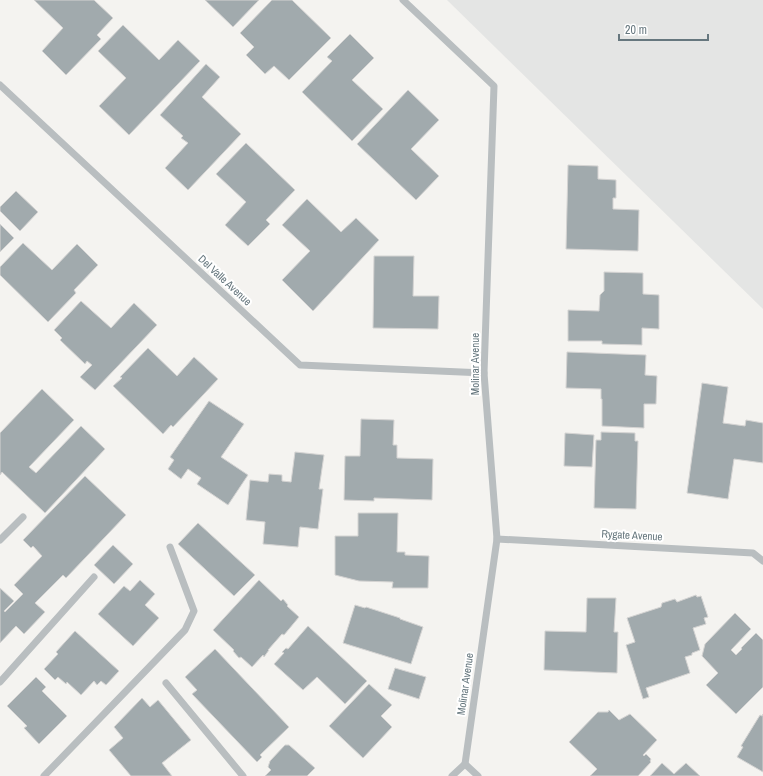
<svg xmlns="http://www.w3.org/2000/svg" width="763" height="776" viewBox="0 0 763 776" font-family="'Archivo Narrow',sans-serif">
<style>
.built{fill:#e4e5e4}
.building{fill:#a1aaad;stroke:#d5d4d3}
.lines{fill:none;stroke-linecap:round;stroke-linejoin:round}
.minor{stroke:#b9bec0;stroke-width:7}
.labels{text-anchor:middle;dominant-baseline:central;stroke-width:4;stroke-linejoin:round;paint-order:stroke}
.street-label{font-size:11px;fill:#66777e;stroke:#fff}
</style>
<rect width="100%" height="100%" fill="#f4f3f0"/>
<!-- built -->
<polygon class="built" points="447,0 763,0 763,309 543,94"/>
<!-- building -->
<g class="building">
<polygon points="34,0 94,0 113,18 97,35 101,39 66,75 42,51 63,28"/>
<polygon points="205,0 259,0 233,27"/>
<polygon points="272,0 292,0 331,38 289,80 274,66 265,74 246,55 254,47 240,33"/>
<polygon points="123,25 159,60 178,40 200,61 129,135 99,106 126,78 98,51"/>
<polygon points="350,34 374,58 352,80 383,109 352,141 302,92 332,61 327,57"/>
<polygon points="206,64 220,77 202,97 241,134 188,190 165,168 188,143 181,138 183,136 160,115"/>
<polygon points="408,90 439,120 411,149 439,176 416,200 357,144"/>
<polygon points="246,143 295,190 266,220 270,224 248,246 225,225 246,202 216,174"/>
<polygon points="568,165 598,166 598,179 616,180 616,198 613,198 613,209 639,210 638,251 566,249"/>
<polygon points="16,191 38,212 20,231 0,211 0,207"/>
<polygon points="307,199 341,232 356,218 379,240 313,311 282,280 310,251 282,225"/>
<polygon points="0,224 14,238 0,252"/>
<polygon points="23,243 52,270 77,244 98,265 74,290 76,293 48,322 0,275 0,267"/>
<polygon points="374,256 414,256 413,296 439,296 438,329 373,328"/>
<polygon points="604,272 643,273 643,294 659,295 659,329 642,328 642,345 602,344 602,341 568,341 568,310 599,311 600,295 604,291"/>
<polygon points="81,301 111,328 134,303 157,325 95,390 80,377 92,365 87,361 85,364 60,340 62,338 54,330"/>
<polygon points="148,348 177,376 194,357 218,379 173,427 171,425 163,434 113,386 122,378 120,377"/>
<polygon points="567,352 646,355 645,375 657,376 656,404 644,404 644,428 602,426 602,399 601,399 601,389 566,388"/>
<polygon points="702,383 728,387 723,423 745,426 746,420 763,423 763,463 734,459 728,499 687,493"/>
<polygon points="42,389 74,420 29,467 36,473 81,426 105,449 45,513 2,472 0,475 0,433"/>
<polygon points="209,401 244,424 221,457 248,475 228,505 197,484 201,478 188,469 181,479 168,469 174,460 170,457"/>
<polygon points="361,419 394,420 393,445 397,445 397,458 433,459 432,500 374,498 374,501 344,500 345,456 360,456"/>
<polygon points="601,432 635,433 635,441 638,441 636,509 594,508 596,440 601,440"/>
<polygon points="565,433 594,435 592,467 564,466"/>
<polygon points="295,452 324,455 319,489 323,489 318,529 300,527 298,547 263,544 265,522 246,520 250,480 268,482 269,474 282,475 282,481 291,482"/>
<polygon points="85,476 126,515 66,578 63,575 35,603 45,612 24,634 16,626 0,643 0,588 14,601 4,611 5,612 23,594 14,585 42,556 33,546 31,548 23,540"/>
<polygon points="358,513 398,513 397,552 405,552 405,555 429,556 428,588 392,588 393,582 359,581 335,575 335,536 358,536"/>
<polygon points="198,523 255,575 234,596 178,544"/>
<polygon points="113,545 133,564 114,584 94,565"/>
<polygon points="140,580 155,594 145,605 159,618 133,646 98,614 124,586 130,591"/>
<polygon points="259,580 281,601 283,599 288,605 287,606 299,617 284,635 282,634 268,650 269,650 264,657 263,655 252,667 241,657 239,658 233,651 234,650 213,630"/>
<polygon points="696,595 697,597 701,596 708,617 704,618 706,624 693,628 700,650 692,653 692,655 685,657 690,673 646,688 649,697 643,699 626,645 635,642 627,618 661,607 662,603 675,599 677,602"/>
<polygon points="587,598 616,598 614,632 618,632 617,673 544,670 545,631 586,632"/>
<polygon points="355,605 365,608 366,607 400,618 400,619 423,627 411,664 343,643"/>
<polygon points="735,613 751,629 731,650 736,655 742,649 741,648 756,633 763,640 763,687 736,714 706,685 718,673 702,656 705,644"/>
<polygon points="308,626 367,681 345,704 317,677 303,690 274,664 284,653 282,652 286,648 288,649"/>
<polygon points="75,631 119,671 106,685 101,681 97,685 94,681 81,695 67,682 66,684 58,677 55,680 44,669 58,654 56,652"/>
<polygon points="215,649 289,727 260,755 262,757 257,762 192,694 197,690 185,677"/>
<polygon points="395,668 426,677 419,699 388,689"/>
<polygon points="36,677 46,687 42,691 67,716 39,744 24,728 27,726 7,706"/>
<polygon points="369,684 392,705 381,716 392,727 363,758 329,726"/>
<polygon points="142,698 150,707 158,700 191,740 162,763 172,776 131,776 109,750 123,738 114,727"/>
<polygon points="609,710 619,720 630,714 657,740 643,755 644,756 646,754 651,759 650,761 651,762 638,776 590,776 597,769 569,742 598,712 608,712"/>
<polygon points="763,714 763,772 737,757 743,747 741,746 760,715 762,716"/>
<polygon points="285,745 289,745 315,768 307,776 265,776 271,770 268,767 270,761"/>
<polygon points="662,763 674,774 686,763 700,776 650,776"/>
</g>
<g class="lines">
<!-- minor -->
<g class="minor">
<polyline points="403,0 494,86 484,373 497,539 465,764"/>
<polyline points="0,85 300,365 484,373"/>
<polyline points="497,539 753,553 763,561"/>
<polyline points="0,540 23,517"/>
<polyline points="0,682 94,577"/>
<polyline points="166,683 243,776"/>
<polyline points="465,764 478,776"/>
<polyline points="44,776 185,630 194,611 170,547"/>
<polyline points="452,776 465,764"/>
</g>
</g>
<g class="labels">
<!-- street labels -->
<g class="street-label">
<text transform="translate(225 280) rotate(43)">Del Valle Avenue</text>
<text transform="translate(475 364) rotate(-90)">Molinar Avenue</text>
<text transform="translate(632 535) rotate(3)">Rygate Avenue</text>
<text transform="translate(465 684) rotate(-82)">Molinar Avenue</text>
</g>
</g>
<!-- scale -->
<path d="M619 34v6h89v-6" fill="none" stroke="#66777e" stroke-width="2"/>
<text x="625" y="34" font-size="12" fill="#66777e" stroke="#ffffff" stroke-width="3" paint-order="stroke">20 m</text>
</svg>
